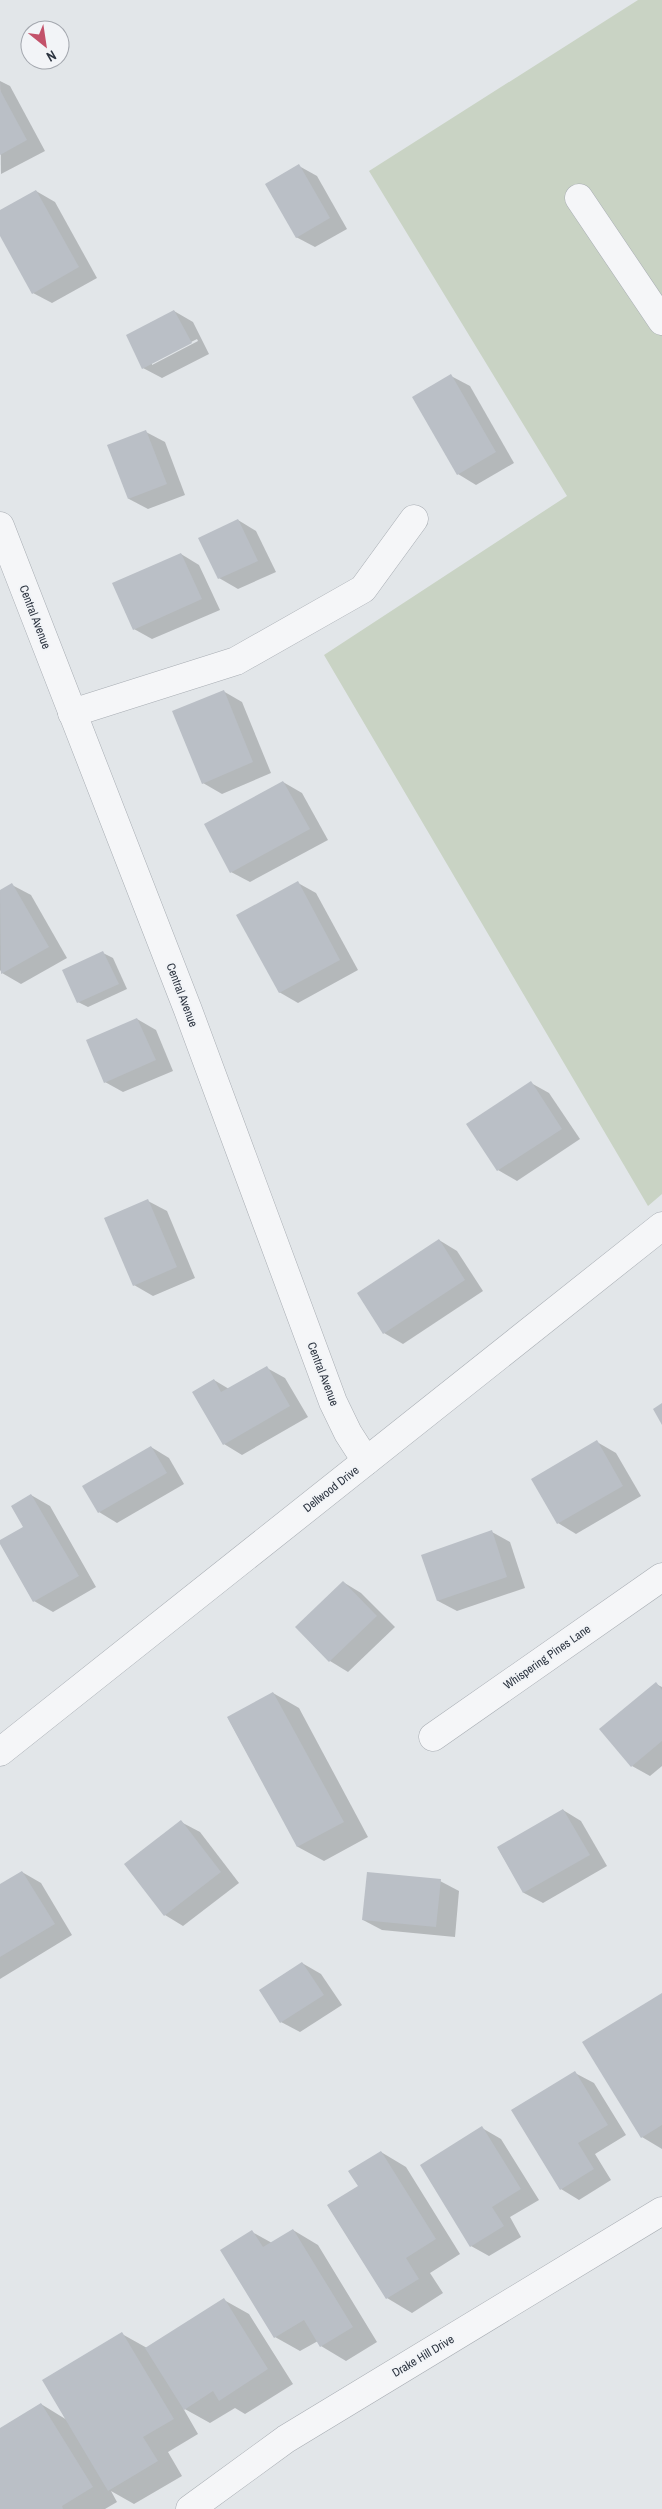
<svg xmlns="http://www.w3.org/2000/svg" width="662" height="2509" viewBox="0 0 662 2509" font-family="'Archivo Narrow',sans-serif">
<style>
.green{fill:#c9d3c4}
.shadow{fill:#0003;fill-rule:evenodd}
.building{fill:#babfc6}
.lines{fill:none;stroke-linecap:round;stroke-linejoin:round}
.minor-casing{stroke:#a8adb3;stroke-width:29}
.minor{stroke:#f5f6f8;stroke-width:28}
.labels{text-anchor:middle;dominant-baseline:central;stroke-width:4;stroke-linejoin:round;paint-order:stroke}
.street-label{font-size:12px;fill:#2c3440;stroke:#f2f4f7}
</style>
<rect width="100%" height="100%" fill="#e2e6e9"/>
<!-- green -->
<polygon class="green" points="638,0 662,0 662,1194 648,1206 324,655 567,496 369,171"/>
<!-- shadow -->
<g class="shadow">
<polygon points="0,81 10,86 45,151 1,174"/>
<polygon points="299,166 317,176 347,229 315,247 296,237"/>
<polygon points="36,191 55,202 97,278 52,303 33,293 0,233 0,211"/>
<path d="M 174,311 L 193,322 L 209,354 L 162,378 L 143,368 ZM 197,339 L 198,341 L 152,365 L 152,362 Z"/>
<polygon points="451,376 470,386 514,463 476,485 458,474"/>
<polygon points="146,432 165,442 185,495 148,509 129,499 109,446"/>
<polygon points="238,520 256,531 276,572 238,589 219,578 200,539"/>
<polygon points="181,554 199,565 220,610 152,639 134,629"/>
<polygon points="223,691 242,702 271,773 222,794 203,783"/>
<polygon points="283,782 302,793 328,840 250,882 231,872"/>
<polygon points="298,883 316,893 358,970 298,1003 279,992"/>
<polygon points="12,885 31,895 67,958 21,984 2,973 0,970 0,892"/>
<polygon points="103,953 113,958 127,989 88,1007 78,1002"/>
<polygon points="137,1019 156,1030 173,1071 123,1092 105,1082"/>
<polygon points="531,1083 549,1093 580,1139 517,1181 498,1170 467,1124"/>
<polygon points="148,1201 167,1211 195,1278 153,1296 134,1285"/>
<polygon points="439,1240 457,1251 483,1291 403,1344 384,1333"/>
<polygon points="267,1368 285,1378 308,1417 242,1455 224,1444 214,1380 229,1389"/>
<polygon points="597,1442 616,1453 641,1496 576,1534 558,1523"/>
<polygon points="151,1447 169,1458 184,1484 117,1523 99,1512"/>
<polygon points="31,1495 50,1506 96,1587 53,1612 34,1601 0,1542 24,1527"/>
<polygon points="492,1532 510,1542 525,1588 457,1611 438,1601 423,1556"/>
<polygon points="343,1582 361,1593 395,1627 348,1672 330,1661 297,1627"/>
<polygon points="656,1684 662,1687 662,1766 650,1776 632,1766"/>
<polygon points="273,1693 299,1708 368,1837 324,1861 298,1847 228,1718"/>
<polygon points="563,1810 581,1821 607,1866 543,1903 524,1893 498,1848"/>
<polygon points="181,1822 200,1832 239,1883 183,1926 165,1915"/>
<polygon points="22,1872 41,1883 72,1935 0,1979 0,1886"/>
<polygon points="440,1881 459,1891 455,1937 382,1930 363,1920"/>
<polygon points="302,1963 321,1974 342,2005 300,2032 281,2022"/>
<polygon points="662,1994 662,2149 642,2137"/>
<polygon points="575,2073 594,2083 626,2135 595,2154 611,2180 579,2200 561,2189 513,2111"/>
<polygon points="482,2128 501,2139 539,2200 510,2217 521,2237 489,2256 471,2246"/>
<polygon points="381,2152 406,2167 460,2254 430,2273 443,2293 412,2313 387,2298 359,2186"/>
<polygon points="293,2230 318,2245 377,2342 346,2361 321,2346 318,2341 300,2351 275,2337 252,2232 272,2243"/>
<polygon points="224,2300 249,2314 293,2384 245,2414 235,2408 210,2423 183,2408 198,2434 168,2452 182,2476 134,2504 111,2491 117,2502 105,2509 0,2509 0,2430 41,2404 67,2420 122,2334 147,2348"/>
</g>
<!-- building -->
<g class="building">
<polygon points="0,90 27,140 0,155"/>
<polygon points="299,164 330,218 296,238 265,184"/>
<polygon points="36,190 79,267 32,294 0,236 0,210"/>
<polygon points="174,310 192,343 142,369 126,335"/>
<polygon points="451,374 496,452 457,475 412,397"/>
<polygon points="146,430 167,484 128,499 107,445"/>
<polygon points="238,519 258,561 218,579 198,538"/>
<polygon points="181,553 202,599 133,630 112,583"/>
<polygon points="224,690 253,762 202,784 172,711"/>
<polygon points="283,781 310,829 230,873 204,824"/>
<polygon points="298,881 340,960 279,993 236,915"/>
<polygon points="12,883 49,947 1,974 0,890"/>
<polygon points="103,951 119,984 77,1003 62,970"/>
<polygon points="137,1018 156,1060 104,1083 86,1040"/>
<polygon points="531,1081 562,1129 497,1171 466,1124"/>
<polygon points="148,1199 177,1267 133,1286 104,1218"/>
<polygon points="439,1239 465,1280 383,1334 357,1293"/>
<polygon points="267,1366 290,1406 223,1445 192,1392 214,1379 221,1392"/>
<polygon points="662,1403 662,1425 653,1409"/>
<polygon points="597,1440 623,1486 557,1524 531,1479"/>
<polygon points="151,1446 167,1473 98,1513 82,1486"/>
<polygon points="31,1494 79,1576 33,1602 0,1544 0,1540 23,1527 11,1506"/>
<polygon points="492,1530 507,1577 437,1601 421,1555"/>
<polygon points="343,1581 377,1616 329,1662 295,1627"/>
<polygon points="656,1682 662,1690 662,1741 631,1767 599,1729"/>
<polygon points="273,1692 344,1822 297,1847 227,1717"/>
<polygon points="563,1809 590,1855 523,1893 497,1847"/>
<polygon points="181,1820 221,1872 164,1916 124,1864"/>
<polygon points="22,1871 55,1924 0,1957 0,1884"/>
<polygon points="367,1872 441,1879 436,1927 362,1920"/>
<polygon points="302,1962 324,1995 280,2023 259,1990"/>
<polygon points="662,1993 662,2125 641,2138 582,2042"/>
<polygon points="575,2071 608,2125 578,2143 594,2169 560,2190 511,2110"/>
<polygon points="482,2126 521,2189 492,2207 504,2226 470,2247 420,2165"/>
<polygon points="381,2151 436,2239 406,2258 419,2279 386,2299 327,2205 358,2186 348,2171"/>
<polygon points="293,2229 353,2327 320,2347 304,2320 274,2338 220,2250 252,2230 263,2247"/>
<polygon points="224,2298 268,2369 219,2401 213,2391 184,2410 145,2348"/>
<polygon points="122,2332 174,2419 143,2437 158,2461 108,2491 42,2380"/>
<polygon points="41,2403 93,2487 62,2506 63,2509 0,2509 0,2428"/>
</g>
<g class="lines">
<!-- minor casing -->
<g class="minor-casing">
<g id="minor">
<polyline points="579,198 662,321"/>
<polyline points="0,526 188,1010 333,1402 348,1433 366,1461"/>
<polyline points="72,713 236,661 363,589 414,519"/>
<polyline points="433,1737 662,1577"/>
<polyline points="0,1752 662,1226"/>
<polyline points="190,2509 286,2439 662,2211"/>
</g>
</g>
<!-- minor -->
<use href="#minor" class="minor"/>
</g>
<g class="labels">
<!-- street labels -->
<g class="street-label">
<text transform="translate(35 617) rotate(69)">Central Avenue</text>
<text transform="translate(182 995) rotate(69)">Central Avenue</text>
<text transform="translate(323 1374) rotate(69)">Central Avenue</text>
<text transform="translate(331 1489) rotate(-38)">Dellwood Drive</text>
<text transform="translate(547 1657) rotate(-35)">Whispering Pines Lane</text>
<text transform="translate(423 2356) rotate(-31)">Drake Hill Drive</text>
</g>
</g>
<!-- north arrow -->
<g transform="translate(45 45) rotate(150)"><circle r="24" fill="#f2f4f7" stroke="#a3a7ae"/>
<path d="M0-4L9 19L0 12L-9 19Z" fill="#c3526a"/>
<text y="-8" font-size="14" font-weight="bold" text-anchor="middle" fill="#2c3440">N</text>
</g>
</svg>
